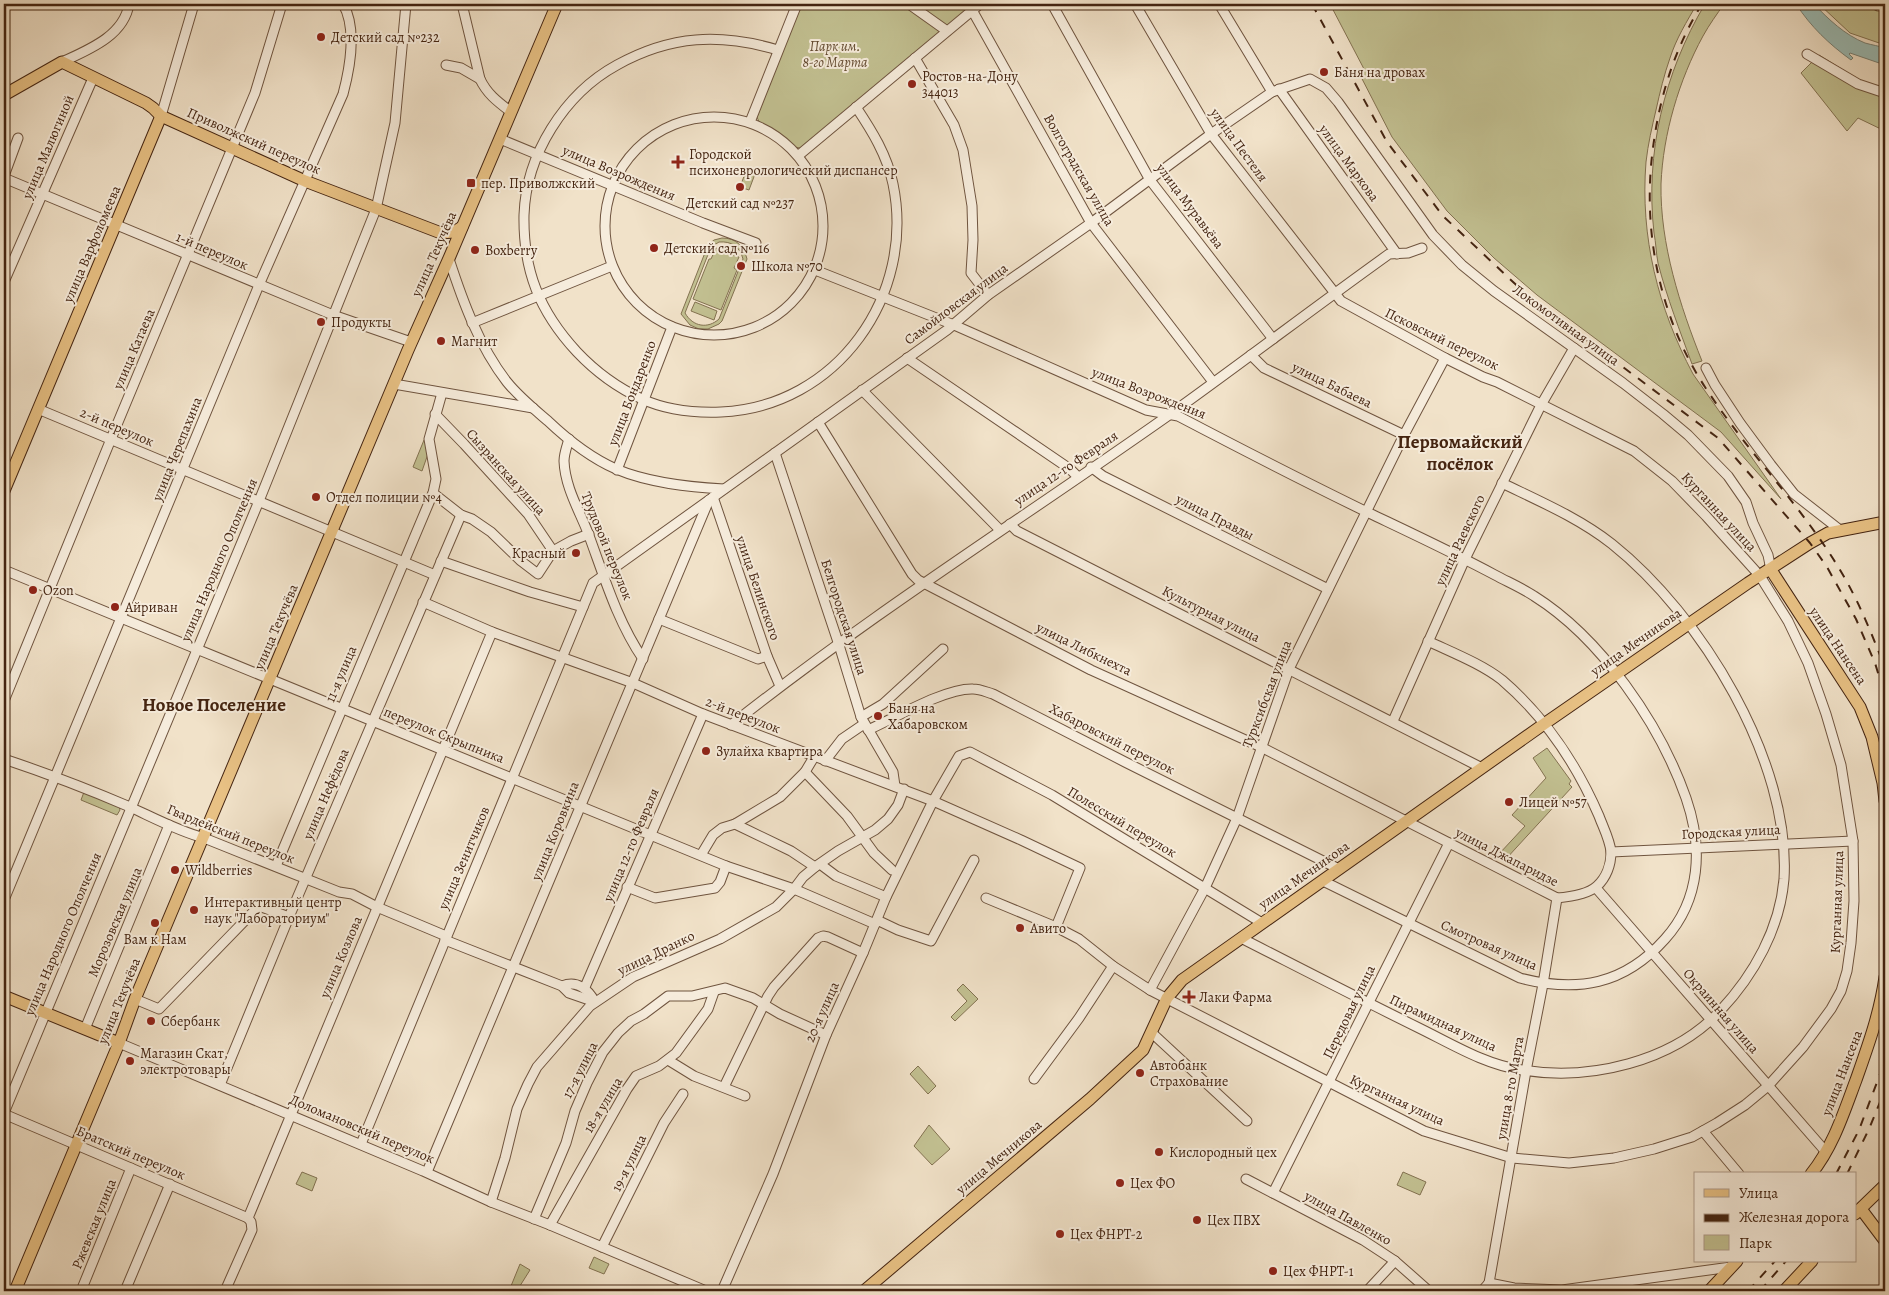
<svg xmlns="http://www.w3.org/2000/svg" width="1889" height="1295" viewBox="0 0 1889 1295" font-family="Alegreya,serif">
<style>
.green{fill:#c2c091;stroke:#837251;fill-rule:evenodd}
.water{fill:#9bbdb7;stroke:#788075}
.lines{fill:none;stroke-linecap:round;stroke-linejoin:round}
.minor-casing{stroke:#6f543f;stroke-width:11}
.major-casing{stroke:#442411;stroke-width:13}
.minor{stroke:#f6ecdc;stroke-width:9}
.major{stroke:#e8c184;stroke-width:11}
.rail{stroke:#442411;stroke-width:2;stroke-dasharray:9 9;stroke-linecap:butt}
.poi-dot{fill:#8f2418;stroke:#f6ecdc;stroke-width:2}
.labels{text-anchor:middle;dominant-baseline:central;stroke-width:4;stroke-linejoin:round;paint-order:stroke}
.poi-label{font-size:14px;fill:#442411;stroke:#f6ecdc;text-anchor:start}
.park-label{font-size:14px;font-style:italic;fill:#644b31;stroke:#f6ecdc}
.street-label{font-size:14px;fill:#442411;stroke:#f6ecdc}
.district-label{font-size:19px;font-weight:bold;fill:#442411;stroke:#f6ecdc}
</style>
<rect width="100%" height="100%" fill="#f1e2c9"/>
<filter id="stains"><feTurbulence type="fractalNoise" baseFrequency=".004" numOctaves="4"/><feColorMatrix values="0 0 0 0 .2 0 0 0 0 .09 0 0 0 0 .02 0 0 0 .5 -.17"/></filter>
<radialGradient id="worn" r=".72"><stop offset=".6" stop-color="#630" stop-opacity="0"/><stop offset="1" stop-color="#630" stop-opacity=".3"/></radialGradient>
<!-- green -->
<g class="green">
<polygon points="801,4 974,4 807,144 800,148 795,147 781,136 760,124 757,117"/>
<path d="M 1330,4 L 1697,4 C 1687,21 1676,39 1670,58 C 1664,75 1660,92 1656,110 C 1652,127 1648,144 1646,162 C 1640,237 1658,308 1693,374 L 1781,499 L 1721,432 L 1537,295 L 1494,258 L 1447,211 L 1392,137 L 1359,73 L 1364,69 Z"/>
<path d="M 1705,4 L 1724,4 C 1717,14 1709,25 1703,36 C 1679,80 1663,134 1661,184 C 1660,244 1680,306 1702,361 L 1692,364 C 1680,331 1667,298 1658,263 C 1656,253 1656,243 1654,233 C 1645,153 1664,73 1705,4 Z"/>
<polygon points="1819,4 1885,4 1885,45 1850,33"/>
<polygon points="1819,55 1864,83 1885,87 1885,131 1858,118 1847,131 1801,73"/>
<polygon points="746,171 755,174 749,190 740,187"/>
<path d="M 722,238 C 736,238 744,246 747,259 L 722,321 L 719,324 L 708,329 L 699,329 L 690,325 L 681,314 L 708,245 L 714,240 ZM 719,242 C 732,241 740,247 743,259 L 719,319 C 708,329 693,327 685,313 L 711,247 Z"/>
<polygon points="716,248 739,257 734,268 737,270 721,310 693,299 709,259 711,259"/>
<polygon points="695,302 717,311 714,320 691,311"/>
<polygon points="424,440 426,440 429,451 422,471 413,467"/>
<polygon points="1547,748 1571,781 1569,784 1572,787 1505,860 1499,854 1525,826 1512,815 1546,778 1533,758"/>
<polygon points="84,792 119,807 120,810 117,815 81,800"/>
<polygon points="963,984 978,999 955,1021 951,1017 967,1001 957,990"/>
<polygon points="918,1066 936,1086 928,1094 910,1074"/>
<polygon points="929,1125 950,1149 932,1165 914,1146"/>
<polygon points="302,1172 317,1178 312,1191 296,1184"/>
<polygon points="1403,1172 1426,1182 1420,1195 1397,1185"/>
<polygon points="594,1257 609,1264 604,1274 589,1268"/>
<polygon points="520,1264 530,1270 518,1289 511,1286"/>
</g>
<!-- water -->
<path class="water" d="M 1796,4 L 1814,4 C 1828,19 1845,35 1865,43 C 1872,45 1879,46 1885,48 L 1885,65 L 1850,53 L 1849,54 L 1853,58 L 1851,60 C 1829,44 1811,27 1796,4 Z"/>
<g class="lines">
<!-- minor casing -->
<g class="minor-casing">
<g id="minor">
<path d="M 462,4 L 480,79 C 487,94 498,102 511,112"/>
<polyline points="909,4 947,31"/>
<polyline points="1052,4 1150,180 1273,339"/>
<polyline points="1219,4 1272,92"/>
<polyline points="1877,4 1878,6 1885,6"/>
<polyline points="972,10 1091,223 1213,382"/>
<path d="M 778,50 C 720,33 671,35 617,65 C 564,94 526,155 524,215 C 523,270 539,311 577,352 C 595,371 618,388 642,399 C 666,410 695,413 721,412 C 837,407 916,295 893,184 C 887,155 872,131 856,107"/>
<polyline points="1807,54 1858,84 1885,93"/>
<polyline points="915,58 954,125 963,150 972,206 973,240 971,273 988,295"/>
<path d="M 62,62 C 88,50 124,36 129,4"/>
<polyline points="446,65 461,68 480,79"/>
<polyline points="1279,89 1397,254"/>
<polyline points="161,116 194,4"/>
<circle cx="714" cy="226" r="109"/>
<polyline points="750,122 797,4"/>
<polyline points="500,139 703,223 756,243"/>
<polyline points="799,155 980,4"/>
<polyline points="4,176 18,138"/>
<polyline points="4,178 333,315 411,342"/>
<path d="M 449,259 C 463,302 479,346 507,382 C 519,397 534,409 548,421 C 568,440 591,458 616,469 C 649,483 689,487 724,489"/>
<path d="M 815,270 L 954,325 L 1146,410 L 1178,416 C 1241,449 1305,482 1369,513 C 1411,533 1454,553 1495,575 C 1508,582 1522,588 1534,596 C 1601,638 1660,724 1686,798 C 1703,847 1701,899 1665,939 C 1624,985 1577,993 1520,978 L 1323,881"/>
<polyline points="4,282 93,78"/>
<polyline points="472,323 612,266"/>
<polyline points="1251,355 1264,368 1404,435"/>
<polyline points="907,358 1070,469 1078,477"/>
<polyline points="1706,368 1715,385 1740,423 1771,465 1794,494 1840,530"/>
<polyline points="394,384 533,408"/>
<polyline points="862,390 1000,530"/>
<polyline points="442,393 429,439 436,479 433,493 461,515 472,519 491,532 521,561 538,574 553,551 571,541 589,534"/>
<polyline points="38,409 435,575"/>
<polyline points="435,414 464,444 528,514 553,551"/>
<path d="M 818,422 L 912,574 L 918,580 L 1091,670 L 1261,747 L 1557,898 C 1569,897 1587,895 1597,886 C 1606,878 1611,865 1611,852 C 1610,840 1603,827 1599,816 C 1577,765 1544,716 1502,680 C 1482,664 1451,652 1428,641"/>
<path d="M 569,439 C 567,446 564,454 564,461 C 565,487 579,510 588,533 C 604,576 617,621 643,659"/>
<polyline points="775,453 839,645 861,717 893,772 895,786"/>
<polyline points="1091,467 1103,476 1328,589"/>
<polyline points="617,470 672,327"/>
<polyline points="713,497 767,656 780,686"/>
<polyline points="1010,524 1017,531 1482,768"/>
<polyline points="441,561 530,592 583,607"/>
<polyline points="4,570 726,866 794,889 875,924"/>
<polyline points="423,602 492,632 633,683 703,714 933,801 1021,840 1080,868 1056,927"/>
<polyline points="659,619 758,659 767,656"/>
<polyline points="4,701 111,439 255,93 282,4"/>
<polyline points="861,717 883,704 943,649"/>
<polyline points="1393,721 1465,559 1541,405 1574,348"/>
<path d="M 731,725 C 871,614 1023,518 1169,415 C 1243,362 1315,307 1389,254 L 1408,253 L 1422,248"/>
<path d="M 868,730 C 895,718 945,688 973,689 C 980,689 986,692 993,694 L 1125,762 L 1339,869"/>
<path d="M 4,759 C 46,773 88,789 130,807 C 154,818 178,831 204,838 L 339,892 L 352,894 L 377,907 L 446,936"/>
<polyline points="825,761 842,739 864,724"/>
<polyline points="805,772 847,816 874,853 892,870"/>
<polyline points="735,824 791,851 815,867"/>
<polyline points="1611,852 1853,841"/>
<polyline points="701,855 713,835 722,828 735,824 780,797 805,772 814,757"/>
<polyline points="820,864 836,876 886,897"/>
<polyline points="276,866 433,493"/>
<polyline points="627,887 655,898 715,888 720,882 726,866"/>
<polyline points="1596,888 1826,1152"/>
<polyline points="986,898 1056,927 1079,939 1113,966 1150,990 1424,1131 1512,1158 1569,1163 1614,1158 1654,1149 1692,1137 1717,1123 1745,1105 1768,1086 1803,1047 1831,1009 1841,991 1847,971 1851,943 1854,901 1853,841 1841,765 1826,714 1808,663 1788,621 1760,576 1706,516 1672,481 1634,451 1497,382 1483,377 1445,358 1341,301 1211,134 1135,4"/>
<path d="M 4,900 L 259,285 L 343,94 C 350,68 357,28 343,4"/>
<polyline points="877,920 898,930 931,941 974,860"/>
<path d="M 1241,938 C 1300,968 1358,998 1417,1027 C 1450,1043 1485,1065 1522,1070 C 1590,1081 1672,1062 1720,1011 C 1754,975 1780,928 1784,879 C 1791,761 1701,615 1612,544 C 1579,518 1539,501 1502,483"/>
<polyline points="445,940 562,986 569,993 595,1002"/>
<path d="M 562,986 C 577,980 588,989 595,1002"/>
<polyline points="585,987 703,714"/>
<polyline points="1150,990 1205,888 1237,818 1289,669 1404,435 1445,358"/>
<polyline points="135,999 159,1009 259,906 289,917"/>
<polyline points="85,1029 169,825"/>
<polyline points="1152,1033 1247,1121"/>
<polyline points="119,1043 423,1171 491,1202 550,1225 706,1291"/>
<polyline points="668,1060 694,1076 745,1096"/>
<polyline points="1034,1079 1079,1018 1113,966"/>
<polyline points="220,1085 289,917 461,515"/>
<polyline points="724,1087 768,996 774,987 818,938 823,936 828,937 863,953"/>
<polyline points="4,1113 259,501 376,209 395,123 406,4"/>
<polyline points="4,1114 248,1218"/>
<polyline points="1703,1131 1739,1174"/>
<polyline points="361,1144 593,583 947,330 988,295 1091,223 1211,134 1272,92 1310,79 1326,88 1338,102 1433,235 1462,265 1494,291 1623,383 1663,414 1688,435 1728,476 1746,502 1753,523 1768,555 1771,570"/>
<polyline points="427,1172 709,500"/>
<polyline points="1246,1179 1363,1240 1395,1261 1429,1291"/>
<polyline points="1273,1193 1449,843"/>
<polyline points="491,1202 505,1158 517,1109 528,1084 537,1067 590,1006 633,977 720,939 776,907 794,889 803,877 815,867 838,851 875,830 888,819 898,805 904,789"/>
<polyline points="534,1219 566,1143 575,1111 587,1083 603,1052 618,1033 631,1021 644,1014 668,996 692,996 725,988 753,998 780,1014 826,1035"/>
<polyline points="550,1225 627,1089 636,1076 659,1066 676,1053 708,1009 714,992"/>
<polyline points="602,1247 664,1123 683,1094"/>
<polyline points="1489,1283 1526,1071 1543,984 1557,898"/>
<polyline points="1489,1283 1514,1288 1562,1290 1731,1267"/>
<polyline points="81,1291 131,1168"/>
<polyline points="125,1291 170,1184"/>
<polyline points="225,1291 252,1230 251,1222 248,1218 492,632"/>
<polyline points="722,1291 773,1174 826,1035 863,953 886,897 933,801 959,756 970,752 1052,795 1262,923"/>
<polyline points="1367,1291 1395,1261"/>
<polyline points="1482,1291 1489,1283"/>
</g>
</g>
<!-- major casing -->
<g class="major-casing">
<g id="major">
<polyline points="4,95 62,62 146,103 153,108 161,116 305,181 441,233 454,232 462,227"/>
<polyline points="4,491 161,116"/>
<polyline points="1771,570 1860,707 1872,737 1883,783 1885,801"/>
<polyline points="4,996 119,1043"/>
<path d="M 1811,1174 C 1833,1147 1844,1112 1856,1080 C 1868,1046 1880,1013 1885,977"/>
<polyline points="1861,1209 1885,1241"/>
<polyline points="1855,1214 1885,1185"/>
<polyline points="15,1291 119,1043 135,999 408,350 450,256 557,4"/>
<polyline points="864,1291 1090,1099 1143,1050 1167,998 1182,980 1544,724 1748,583 1810,543 1828,533 1885,522"/>
<polyline points="1709,1291 1737,1261"/>
<polyline points="1784,1291 1812,1261"/>
</g>
</g>
<!-- minor -->
<use href="#minor" class="minor"/>
<!-- major -->
<use href="#major" class="major"/>
<!-- rail -->
<g class="rail">
<polyline points="1312,4 1387,142 1443,216 1529,297 1718,438 1810,543 1827,567 1856,619 1875,663 1885,696"/>
<path d="M 1702,4 C 1673,51 1658,102 1652,156 C 1643,236 1661,320 1705,387 C 1747,452 1804,508 1843,575 C 1860,604 1873,637 1885,668"/>
<polyline points="1836,1174 1859,1130 1885,1061"/>
<polyline points="1847,1174 1869,1129 1885,1090"/>
<polyline points="1748,1291 1775,1261"/>
<polyline points="1760,1291 1786,1261"/>
</g>
</g>
<!-- markers -->
<g class="poi-dot">
<circle cx="321" cy="37" r="5"/>
<circle cx="1324" cy="72" r="5"/>
<circle cx="912" cy="84" r="5"/>
<path d="M675.5 154.5h5v5h5v5h-5v5h-5v-5h-5v-5h5z"/>
<rect x="466" y="178" width="10" height="10" rx="2.5"/>
<circle cx="740" cy="187" r="5"/>
<circle cx="654" cy="248" r="5"/>
<circle cx="475" cy="250" r="5"/>
<circle cx="741" cy="266" r="5"/>
<circle cx="321" cy="322" r="5"/>
<circle cx="441" cy="341" r="5"/>
<circle cx="316" cy="497" r="5"/>
<circle cx="576" cy="553" r="5"/>
<circle cx="33" cy="590" r="5"/>
<circle cx="115" cy="607" r="5"/>
<circle cx="878" cy="716" r="5"/>
<circle cx="706" cy="751" r="5"/>
<circle cx="1509" cy="802" r="5"/>
<circle cx="175" cy="870" r="5"/>
<circle cx="194" cy="910" r="5"/>
<circle cx="155" cy="923" r="5"/>
<circle cx="1020" cy="928" r="5"/>
<path d="M1186.5 989.5h5v5h5v5h-5v5h-5v-5h-5v-5h5z"/>
<circle cx="151" cy="1021" r="5"/>
<circle cx="130" cy="1061" r="5"/>
<circle cx="1140" cy="1073" r="5"/>
<circle cx="1159" cy="1152" r="5"/>
<circle cx="1120" cy="1183" r="5"/>
<circle cx="1197" cy="1220" r="5"/>
<circle cx="1060" cy="1234" r="5"/>
<circle cx="1273" cy="1271" r="5"/>
</g>
<g class="labels">
<!-- poi labels -->
<g class="poi-label">
<text x="331" y="37">Детский сад №232</text>
<text x="1334" y="72">Баня на дровах</text>
<text x="922" y="76">Ростов-на-Дону<tspan x="922" dy="16">344013</tspan></text>
<text x="689" y="154">Городской<tspan x="689" dy="16">психоневрологический диспансер</tspan></text>
<text x="481" y="183">пер. Приволжский</text>
<text x="740" y="203" text-anchor="middle">Детский сад №237</text>
<text x="664" y="248">Детский сад №116</text>
<text x="485" y="250">Boxberry</text>
<text x="751" y="266">Школа №70</text>
<text x="331" y="322">Продукты</text>
<text x="451" y="341">Магнит</text>
<text x="326" y="497">Отдел полиции №4</text>
<text x="566" y="553" text-anchor="end">Красный</text>
<text x="43" y="590">Ozon</text>
<text x="125" y="607">Айриван</text>
<text x="888" y="708">Баня на<tspan x="888" dy="16">Хабаровском</tspan></text>
<text x="716" y="751">Зулайха квартира</text>
<text x="1519" y="802">Лицей №57</text>
<text x="185" y="870">Wildberries</text>
<text x="204" y="902">Интерактивный центр<tspan x="204" dy="16">наук "Лабораториум"</tspan></text>
<text x="1030" y="928">Авито</text>
<text x="155" y="939" text-anchor="middle">Вам к Нам</text>
<text x="1199" y="997">Лаки Фарма</text>
<text x="161" y="1021">Сбербанк</text>
<text x="140" y="1053">Магазин Скат,<tspan x="140" dy="16">электротовары</tspan></text>
<text x="1150" y="1065">Автобанк<tspan x="1150" dy="16">Страхование</tspan></text>
<text x="1169" y="1152">Кислородный цех</text>
<text x="1130" y="1183">Цех ФО</text>
<text x="1207" y="1220">Цех ПВХ</text>
<text x="1070" y="1234">Цех ФНРТ-2</text>
<text x="1283" y="1271">Цех ФНРТ-1</text>
</g>
<!-- park labels -->
<g class="park-label">
<text x="835" y="46">Парк им.<tspan x="835" dy="16">8-го Марта</tspan></text>
</g>
<!-- street labels -->
<g class="street-label">
<text transform="translate(254 141) rotate(24)">Приволжский переулок</text>
<text transform="translate(1239 145) rotate(54)">улица Пестеля</text>
<text transform="translate(48 147) rotate(-67)">улица Малюгиной</text>
<text transform="translate(1349 163) rotate(54)">улица Маркова</text>
<text transform="translate(1079 170) rotate(60)">Волгоградская улица</text>
<text transform="translate(619 173) rotate(23)">улица Возрождения</text>
<text transform="translate(1190 206) rotate(53)">улица Муравьёва</text>
<text transform="translate(92 244) rotate(-67)">улица Варфоломеева</text>
<text transform="translate(212 251) rotate(23)">1-й переулок</text>
<text transform="translate(434 254) rotate(-66)">улица Текучёва</text>
<text transform="translate(956 304) rotate(-37)">Самойловская улица</text>
<text transform="translate(1566 325) rotate(36)">Локомотивная улица</text>
<text transform="translate(1442 339) rotate(26)">Псковский переулок</text>
<text transform="translate(134 349) rotate(-67)">улица Катаева</text>
<text transform="translate(1332 385) rotate(26)">улица Бабаева</text>
<text transform="translate(632 393) rotate(-69)">улица Бондаренко</text>
<text transform="translate(1149 393) rotate(21)">улица Возрождения</text>
<text transform="translate(117 427) rotate(23)">2-й переулок</text>
<text transform="translate(177 449) rotate(-68)">улица Черепахина</text>
<text transform="translate(1066 468) rotate(-34)">улица 12-го Февраля</text>
<text transform="translate(506 472) rotate(48)">Сызранская улица</text>
<text transform="translate(1719 512) rotate(47)">Курганная улица</text>
<text transform="translate(1215 517) rotate(27)">улица Правды</text>
<text transform="translate(1460 540) rotate(-65)">улица Раевского</text>
<text transform="translate(607 546) rotate(68)">Трудовой переулок</text>
<text transform="translate(219 560) rotate(-67)">улица Народного Ополчения</text>
<text transform="translate(758 588) rotate(71)">улица Белинского</text>
<text transform="translate(1211 614) rotate(27)">Культурная улица</text>
<text transform="translate(844 617) rotate(72)">Белгородская улица</text>
<text transform="translate(276 627) rotate(-67)">улица Текучёва</text>
<text transform="translate(1636 642) rotate(-35)">улица Мечникова</text>
<text transform="translate(1838 646) rotate(56)">улица Нансена</text>
<text transform="translate(1084 649) rotate(26)">улица Либкнехта</text>
<text transform="translate(341 674) rotate(-67)">11-я улица</text>
<text transform="translate(1267 694) rotate(-69)">Турксибская улица</text>
<text transform="translate(743 715) rotate(21)">2-й переулок</text>
<text transform="translate(444 735) rotate(22)">переулок Скрыпника</text>
<text transform="translate(1112 739) rotate(27)">Хабаровский переулок</text>
<text transform="translate(326 794) rotate(-67)">улица Нефёдова</text>
<text transform="translate(1122 822) rotate(31)">Полесский переулок</text>
<text transform="translate(555 831) rotate(-68)">улица Коровкина</text>
<text transform="translate(1731 832) rotate(-3)">Городская улица</text>
<text transform="translate(231 834) rotate(22)">Гвардейский переулок</text>
<text transform="translate(631 845) rotate(-67)">улица 12-го Февраля</text>
<text transform="translate(1507 857) rotate(27)">улица Джапаридзе</text>
<text transform="translate(464 858) rotate(-67)">улица Зенитчиков</text>
<text transform="translate(1304 875) rotate(-35)">улица Мечникова</text>
<text transform="translate(1837 902) rotate(-88)">Курганная улица</text>
<text transform="translate(115 922) rotate(-67)">Морозовская улица</text>
<text transform="translate(63 934) rotate(-67)">улица Народного Ополчения</text>
<text transform="translate(1489 945) rotate(24)">Смотровая улица</text>
<text transform="translate(656 953) rotate(-26)">улица Дранко</text>
<text transform="translate(341 957) rotate(-67)">улица Козлова</text>
<text transform="translate(119 1001) rotate(-68)">улица Текучёва</text>
<text transform="translate(1721 1011) rotate(49)">Окраинная улица</text>
<text transform="translate(822 1012) rotate(-66)">20-я улица</text>
<text transform="translate(1349 1012) rotate(-64)">Передовая улица</text>
<text transform="translate(1443 1023) rotate(25)">Пирамидная улица</text>
<text transform="translate(580 1070) rotate(-63)">17-я улица</text>
<text transform="translate(1842 1073) rotate(-69)">улица Нансена</text>
<text transform="translate(1510 1088) rotate(-80)">улица 8-го Марта</text>
<text transform="translate(1397 1100) rotate(25)">Курганная улица</text>
<text transform="translate(603 1105) rotate(-59)">18-я улица</text>
<text transform="translate(362 1129) rotate(23)">Доломановский переулок</text>
<text transform="translate(131 1153) rotate(23)">Братский переулок</text>
<text transform="translate(999 1157) rotate(-40)">улица Мечникова</text>
<text transform="translate(629 1163) rotate(-64)">19-я улица</text>
<text transform="translate(1348 1218) rotate(29)">улица Павленко</text>
<text transform="translate(94 1224) rotate(-68)">Ржевская улица</text>
</g>
<!-- district labels -->
<g class="district-label">
<text x="1460" y="442">Первомайский<tspan x="1460" dy="22">посёлок</tspan></text>
<text x="214" y="705">Новое Поселение</text>
</g>
</g>
<!-- margin -->
<rect width="1889" height="1295" fill="none" stroke="#f1e2c9" stroke-width="20"/>
<rect x="5" y="5" width="1879" height="1285" fill="none" stroke="#442411" stroke-width="2.5"/>
<rect x="10" y="10" width="1869" height="1275" fill="none" stroke="#442411"/>
<!-- legend -->
<rect x="1694" y="1172" width="162" height="90" fill="#f6ecdc" stroke="#af9c8b"/>
<rect x="1704" y="1189" width="25" height="8" fill="#e8c184" stroke="#af9c8b"/>
<text x="1739" y="1198" font-size="15" fill="#442411">Улица</text>
<rect x="1704" y="1214" width="25" height="8" fill="#442411" stroke="#af9c8b"/>
<text x="1739" y="1222" font-size="15" fill="#442411">Железная дорога</text>
<rect x="1704" y="1235" width="25" height="15" fill="#c2c091" stroke="#af9c8b"/>
<text x="1739" y="1248" font-size="15" fill="#442411">Парк</text>
<rect width="100%" height="100%" filter="url(#stains)"/>
<rect width="100%" height="100%" fill="url(#worn)"/>
</svg>
